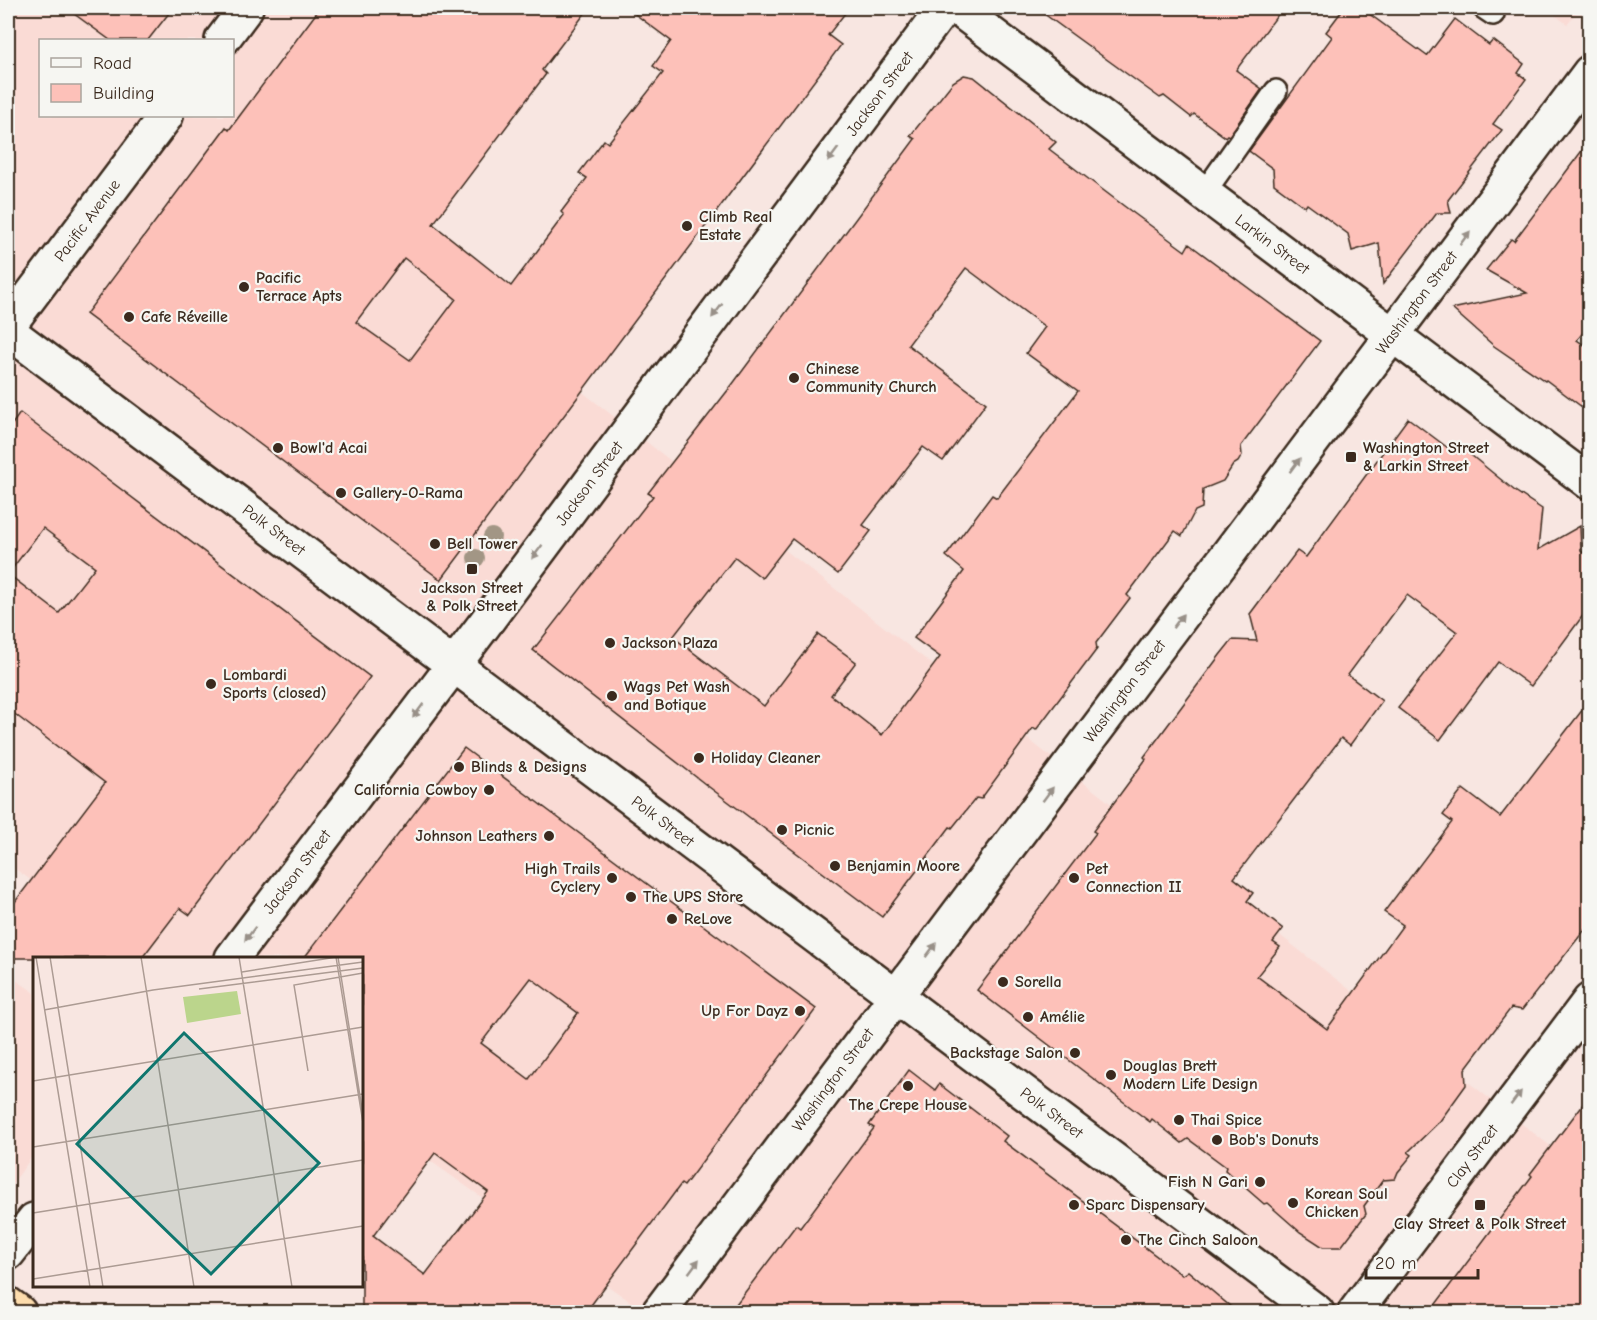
<svg xmlns="http://www.w3.org/2000/svg" width="1597" height="1320" viewBox="0 0 1597 1320" font-family="'Comic Neue',sans-serif">
<style>
.built{fill:#fadbd5;fill-rule:evenodd}
.building{fill:#fdc1b9;stroke:#3b2a1e;stroke-width:1.5;fill-rule:evenodd}
.lines{fill:none;stroke-linecap:round;stroke-linejoin:round}
.service-casing{stroke:#3b2a1e;stroke-width:26}
.minor-casing{stroke:#3b2a1e;stroke-width:38}
.tertiary-casing{stroke:#3b2a1e;stroke-width:38}
.trunk-casing{stroke:#3b2a1e;stroke-width:38}
.service{stroke:#f6f6f2;stroke-width:21}
.minor{stroke:#f6f6f2;stroke-width:33}
.tertiary{stroke:#f6f6f2;stroke-width:33}
.trunk{stroke:#fddcac;stroke-width:33}
.tree{fill:#a29685}
.oneway{fill:#989088}
.poi-dot{fill:#3b2a1e;stroke:#f6f6f2;stroke-width:2}
.labels{text-anchor:middle;dominant-baseline:central;stroke-width:4.5;stroke-linejoin:round;paint-order:stroke}
.street-label{font-size:16px;fill:#3b2a1e;stroke:#f6f6f2}
.poi-label{font-size:16px;font-weight:bold;fill:#3b2a1e;stroke:#f6f6f2;text-anchor:start}
.inset-road{fill:none;stroke:#ac9b93;stroke-width:1.5}
.view{fill:#0f766e;fill-opacity:0.15;stroke:#0f766e;stroke-width:3}
.inset-edge{fill:none;stroke:#3b2a1e;stroke-width:3}
</style>
<rect width="100%" height="100%" fill="#f8e6e1"/>
<filter id="ink" filterUnits="userSpaceOnUse"><feTurbulence type="fractalNoise" baseFrequency=".0167" numOctaves="2"/><feDisplacementMap in="SourceGraphic" scale="12" xChannelSelector="R" yChannelSelector="G"/><feConvolveMatrix kernelMatrix="1 2 1 2 8 2 1 2 1" color-interpolation-filters="sRGB"/></filter>
<g filter="url(#ink)">
<!-- built -->
<g class="built">
<path d="M 8,8 L 471,8 L 341,204 L 1589,1176 L 1589,1312 L 645,1312 L 362,1113 L 362,958 L 142,958 L 8,864 ZM 40,40 L 232,40 L 232,116 L 40,116 Z"/>
<polygon points="1545,8 1580,8 1567,24"/>
<polygon points="8,975 34,992 34,1154 8,1190"/>
</g>
<!-- building -->
<g class="building">
<polygon points="66,8 173,8 148,40 110,40"/>
<path d="M 320,8 L 589,8 L 542,70 L 546,74 L 433,224 L 511,286 L 564,215 L 561,212 L 587,178 L 579,173 L 604,140 L 608,143 L 663,73 L 653,66 L 671,41 L 627,8 L 849,8 L 828,35 L 841,45 L 441,580 L 86,314 L 226,127 L 229,130 ZM 404,258 L 456,299 L 410,360 L 356,322 Z"/>
<polygon points="1036,8 1283,8 1236,70 1262,89 1229,136 1227,135 1225,137 1194,114 1191,117 1164,96 1160,98"/>
<polygon points="1344,8 1361,8 1427,56 1455,19 1489,45 1493,40 1524,64 1518,73 1526,79 1493,124 1502,130 1448,200 1451,213 1437,213 1383,284 1379,243 1352,251 1348,234 1307,204 1305,207 1274,184 1273,169 1249,151 1332,37 1326,32"/>
<path d="M 964,75 L 974,77 L 1056,142 L 1049,149 L 1124,206 L 1185,251 L 1189,244 L 1320,341 L 1241,446 L 1242,455 L 1238,462 L 1233,465 L 1223,481 L 1203,489 L 1202,508 L 1195,511 L 1182,536 L 1175,531 L 1127,595 L 1130,598 L 1096,643 L 1097,649 L 1036,730 L 1033,728 L 981,799 L 976,798 L 952,828 L 950,827 L 882,917 L 705,784 L 533,650 L 653,496 L 648,493 L 732,385 L 915,139 L 910,136 L 953,82 ZM 966,268 L 1045,327 L 1026,353 L 1078,391 L 997,498 L 992,495 L 946,556 L 964,571 L 914,638 L 940,657 L 882,735 L 831,695 L 856,662 L 818,634 L 764,706 L 673,637 L 735,557 L 762,578 L 792,539 L 838,574 L 871,531 L 863,525 L 923,447 L 943,461 L 986,403 L 908,345 Z"/>
<polygon points="1590,140 1590,324 1577,340 1590,349 1590,413 1546,380 1545,381 1494,346 1452,309 1527,293 1486,270 1511,239 1514,241"/>
<path d="M 20,413 L 370,677 L 190,915 L 180,908 L 142,958 L 8,958 L 8,911 L 105,783 L 8,709 L 8,430 ZM 43,528 L 95,567 L 59,613 L 8,574 Z"/>
<polygon points="1408,418 1452,451 1461,447 1515,491 1542,509 1538,550 1580,526 1581,551 1590,557 1590,606 1531,686 1498,662 1440,740 1398,708 1457,632 1407,595 1348,675 1382,701 1350,745 1341,738 1234,878 1253,893 1247,901 1283,929 1273,942 1280,947 1257,976 1327,1029 1403,925 1384,912 1452,822 1443,815 1463,789 1500,817 1590,700 1590,923 1522,1010 1511,1008 1465,1069 1466,1085 1440,1121 1408,1152 1412,1155 1398,1172 1395,1179 1383,1180 1364,1206 1366,1214 1341,1247 1323,1247 1300,1232 1267,1203 1264,1204 1225,1170 1226,1167 1188,1139 1182,1143 1152,1119 1150,1122 977,990 1096,833 1093,831 1146,759 1144,757 1220,655 1232,640 1257,641 1250,614 1297,551 1306,557"/>
<path d="M 464,748 L 816,1009 L 684,1186 L 681,1184 L 586,1312 L 362,1312 L 362,958 L 304,958 ZM 531,978 L 578,1013 L 529,1079 L 481,1043 ZM 435,1153 L 488,1192 L 425,1275 L 373,1236 Z"/>
<polygon points="909,1070 935,1090 939,1084 1007,1136 1003,1141 1182,1275 1188,1271 1237,1312 730,1312 796,1225 800,1228 874,1128 869,1125"/>
<polygon points="1590,1095 1590,1312 1430,1312 1532,1176 1530,1174"/>
</g>
<g class="lines">
<!-- service casing -->
<g class="service-casing">
<g id="service">
<polyline points="1484,8 1493,14"/>
<polyline points="1204,193 1276,91"/>
</g>
</g>
<!-- minor casing -->
<g class="minor-casing">
<g id="minor">
<path id="s1" d="M 957,8 L 1590,483"/>
<polyline points="222,40 246,8"/>
<path id="s2" d="M 8,326 L 166,116"/>
<path id="s3" d="M 232,958 L 484,625 L 944,8"/>
<polyline points="8,1253 34,1220"/>
<path id="s4" d="M 659,1312 L 1590,72"/>
</g>
</g>
<!-- tertiary casing -->
<g class="tertiary-casing">
<g id="tertiary">
<path id="s5" d="M 8,331 L 1317,1312"/>
<path id="s6" d="M 1355,1312 L 1590,1000"/>
</g>
</g>
<!-- trunk casing -->
<g class="trunk-casing">
<polyline id="trunk" points="8,1304 19,1312"/>
</g>
<!-- service -->
<use href="#service" class="service"/>
<!-- minor -->
<use href="#minor" class="minor"/>
<!-- tertiary -->
<use href="#tertiary" class="tertiary"/>
<!-- trunk -->
<use href="#trunk" class="trunk"/>
</g>
<!-- trees -->
<g class="tree">
<circle cx="492" cy="537" r="9"/>
<circle cx="476" cy="558" r="9"/>
</g>
<!-- one-way arrows -->
<defs><path id="oneway-solid" d="M-6-.8H1V-3.2L6.5 0L1 3.2V.8H-6Z" transform="scale(1.5)"/></defs>
<g class="oneway">
<use href="#oneway-solid" transform="translate(833 155) rotate(127)"/>
<use href="#oneway-solid" transform="translate(1465 238) rotate(-53)"/>
<use href="#oneway-solid" transform="translate(717 311) rotate(127)"/>
<use href="#oneway-solid" transform="translate(1295 465) rotate(-53)"/>
<use href="#oneway-solid" transform="translate(537 552) rotate(127)"/>
<use href="#oneway-solid" transform="translate(1178 621) rotate(-53)"/>
<use href="#oneway-solid" transform="translate(418 711) rotate(127)"/>
<use href="#oneway-solid" transform="translate(1048 794) rotate(-53)"/>
<use href="#oneway-solid" transform="translate(250 934) rotate(127)"/>
<use href="#oneway-solid" transform="translate(931 950) rotate(-53)"/>
<use href="#oneway-solid" transform="translate(1516 1098) rotate(-53)"/>
<use href="#oneway-solid" transform="translate(694 1266) rotate(-53)"/>
</g>
</g>
<!-- markers -->
<g class="poi-dot">
<circle cx="687" cy="226" r="6"/>
<circle cx="244" cy="287" r="6"/>
<circle cx="129" cy="317" r="6"/>
<circle cx="794" cy="378" r="6"/>
<circle cx="278" cy="448" r="6"/>
<rect x="1345" y="451" width="12" height="12" rx="3"/>
<circle cx="341" cy="493" r="6"/>
<circle cx="435" cy="544" r="6"/>
<rect x="466" y="563" width="12" height="12" rx="3"/>
<circle cx="610" cy="643" r="6"/>
<circle cx="211" cy="684" r="6"/>
<circle cx="612" cy="696" r="6"/>
<circle cx="699" cy="758" r="6"/>
<circle cx="459" cy="767" r="6"/>
<circle cx="489" cy="790" r="6"/>
<circle cx="782" cy="830" r="6"/>
<circle cx="549" cy="836" r="6"/>
<circle cx="835" cy="866" r="6"/>
<circle cx="612" cy="878" r="6"/>
<circle cx="1074" cy="878" r="6"/>
<circle cx="631" cy="897" r="6"/>
<circle cx="672" cy="919" r="6"/>
<circle cx="1003" cy="982" r="6"/>
<circle cx="800" cy="1011" r="6"/>
<circle cx="1028" cy="1017" r="6"/>
<circle cx="1075" cy="1053" r="6"/>
<circle cx="1111" cy="1075" r="6"/>
<circle cx="908" cy="1086" r="6"/>
<circle cx="1179" cy="1120" r="6"/>
<circle cx="1217" cy="1140" r="6"/>
<circle cx="1260" cy="1182" r="6"/>
<circle cx="1293" cy="1203" r="6"/>
<circle cx="1074" cy="1205" r="6"/>
<rect x="1474" y="1199" width="12" height="12" rx="3"/>
<circle cx="1126" cy="1240" r="6"/>
</g>
<g class="labels">
<!-- street labels -->
<g class="street-label">
<text stroke="none"><textPath href="#s3" startOffset="1080">Jackson Street</textPath></text>
<text stroke="none"><textPath href="#s2" startOffset="132">Pacific Avenue</textPath></text>
<text stroke="none"><textPath href="#s1" startOffset="394">Larkin Street</textPath></text>
<text stroke="none"><textPath href="#s4" startOffset="1262">Washington Street</textPath></text>
<text stroke="none"><textPath href="#s3" startOffset="594">Jackson Street</textPath></text>
<text stroke="none"><textPath href="#s5" startOffset="332">Polk Street</textPath></text>
<text stroke="none"><textPath href="#s4" startOffset="776">Washington Street</textPath></text>
<text stroke="none"><textPath href="#s5" startOffset="818">Polk Street</textPath></text>
<text stroke="none"><textPath href="#s3" startOffset="108">Jackson Street</textPath></text>
<text stroke="none"><textPath href="#s4" startOffset="290">Washington Street</textPath></text>
<text stroke="none"><textPath href="#s5" startOffset="1304">Polk Street</textPath></text>
<text stroke="none"><textPath href="#s6" startOffset="195">Clay Street</textPath></text>
</g>
<!-- poi labels -->
<g class="poi-label">
<text x="699" y="217">Climb Real<tspan x="699" dy="18">Estate</tspan></text>
<text x="256" y="278">Pacific<tspan x="256" dy="18">Terrace Apts</tspan></text>
<text x="141" y="317">Cafe Réveille</text>
<text x="806" y="369">Chinese<tspan x="806" dy="18">Community Church</tspan></text>
<text x="290" y="448">Bowl'd Acai</text>
<text x="1363" y="448">Washington Street<tspan x="1363" dy="18">&amp; Larkin Street</tspan></text>
<text x="353" y="493">Gallery-O-Rama</text>
<text x="447" y="544">Bell Tower</text>
<text x="472" y="588" text-anchor="middle">Jackson Street<tspan x="472" dy="18">&amp; Polk Street</tspan></text>
<text x="622" y="643">Jackson Plaza</text>
<text x="223" y="675">Lombardi<tspan x="223" dy="18">Sports (closed)</tspan></text>
<text x="624" y="687">Wags Pet Wash<tspan x="624" dy="18">and Botique</tspan></text>
<text x="711" y="758">Holiday Cleaner</text>
<text x="471" y="767">Blinds &amp; Designs</text>
<text x="477" y="790" text-anchor="end">California Cowboy</text>
<text x="794" y="830">Picnic</text>
<text x="537" y="836" text-anchor="end">Johnson Leathers</text>
<text x="847" y="866">Benjamin Moore</text>
<text x="600" y="869" text-anchor="end">High Trails<tspan x="600" dy="18">Cyclery</tspan></text>
<text x="1086" y="869">Pet<tspan x="1086" dy="18">Connection II</tspan></text>
<text x="643" y="897">The UPS Store</text>
<text x="684" y="919">ReLove</text>
<text x="1015" y="982">Sorella</text>
<text x="788" y="1011" text-anchor="end">Up For Dayz</text>
<text x="1040" y="1017">Amélie</text>
<text x="1063" y="1053" text-anchor="end">Backstage Salon</text>
<text x="1123" y="1066">Douglas Brett<tspan x="1123" dy="18">Modern Life Design</tspan></text>
<text x="908" y="1105" text-anchor="middle">The Crepe House</text>
<text x="1191" y="1120">Thai Spice</text>
<text x="1229" y="1140">Bob's Donuts</text>
<text x="1248" y="1182" text-anchor="end">Fish N Gari</text>
<text x="1305" y="1194">Korean Soul<tspan x="1305" dy="18">Chicken</tspan></text>
<text x="1086" y="1205">Sparc Dispensary</text>
<text x="1480" y="1224" text-anchor="middle">Clay Street &amp; Polk Street</text>
<text x="1138" y="1240">The Cinch Saloon</text>
</g>
</g>
<!-- overview -->
<g transform="translate(33 957)">
<rect width="330" height="330" fill="#f8e6e1"/>
<path d="M 204,34 L 208,57 L 154,66 L 150,40 Z" fill="#bbd58c"/>
<path class="inset-road" d="M 3,0 L 57,330M 17,0 L 70,330M 108,0 L 161,330M 206,0 L 259,330M 303,0 L 330,166M 305,0 L 330,158M 209,15 L 304,0M 166,32 L 330,11M 11,53 L 120,33 L 330,5M 275,114 L 261,28 L 330,16M 0,124 L 330,70M 0,190 L 330,137M 0,256 L 330,203M 0,322 L 330,269"/>
<path class="view" d="M 151,76 L 286,206 L 178,317 L 44,187 Z"/>
<rect width="330" height="330" class="inset-edge"/>
</g>
<!-- margin -->
<rect width="1597" height="1320" fill="none" stroke="#f6f6f2" stroke-width="30"/>
<rect x="15" y="15" width="1567" height="1290" fill="none" stroke="#3b2a1e" stroke-width="2" filter="url(#ink)"/>
<!-- legend -->
<rect x="39" y="39" width="195" height="78" fill="#f6f6f2" stroke="#aba49d" stroke-width="1.5"/>
<rect x="51" y="58" width="30" height="9" fill="#f6f6f2" stroke="#aba49d" stroke-width="1.5"/>
<text x="93" y="69" font-size="18" fill="#3b2a1e">Road</text>
<rect x="51" y="84" width="30" height="18" fill="#fdc1b9" stroke="#aba49d" stroke-width="1.5"/>
<text x="93" y="99" font-size="18" fill="#3b2a1e">Building</text>
<!-- scale -->
<path d="M1366 1269v9h112v-9" fill="none" stroke="#3b2a1e" stroke-width="3"/>
<text x="1375" y="1269" font-size="18" fill="#3b2a1e" stroke="#f6f6f2" stroke-width="4.5" paint-order="stroke">20 m</text>
</svg>
